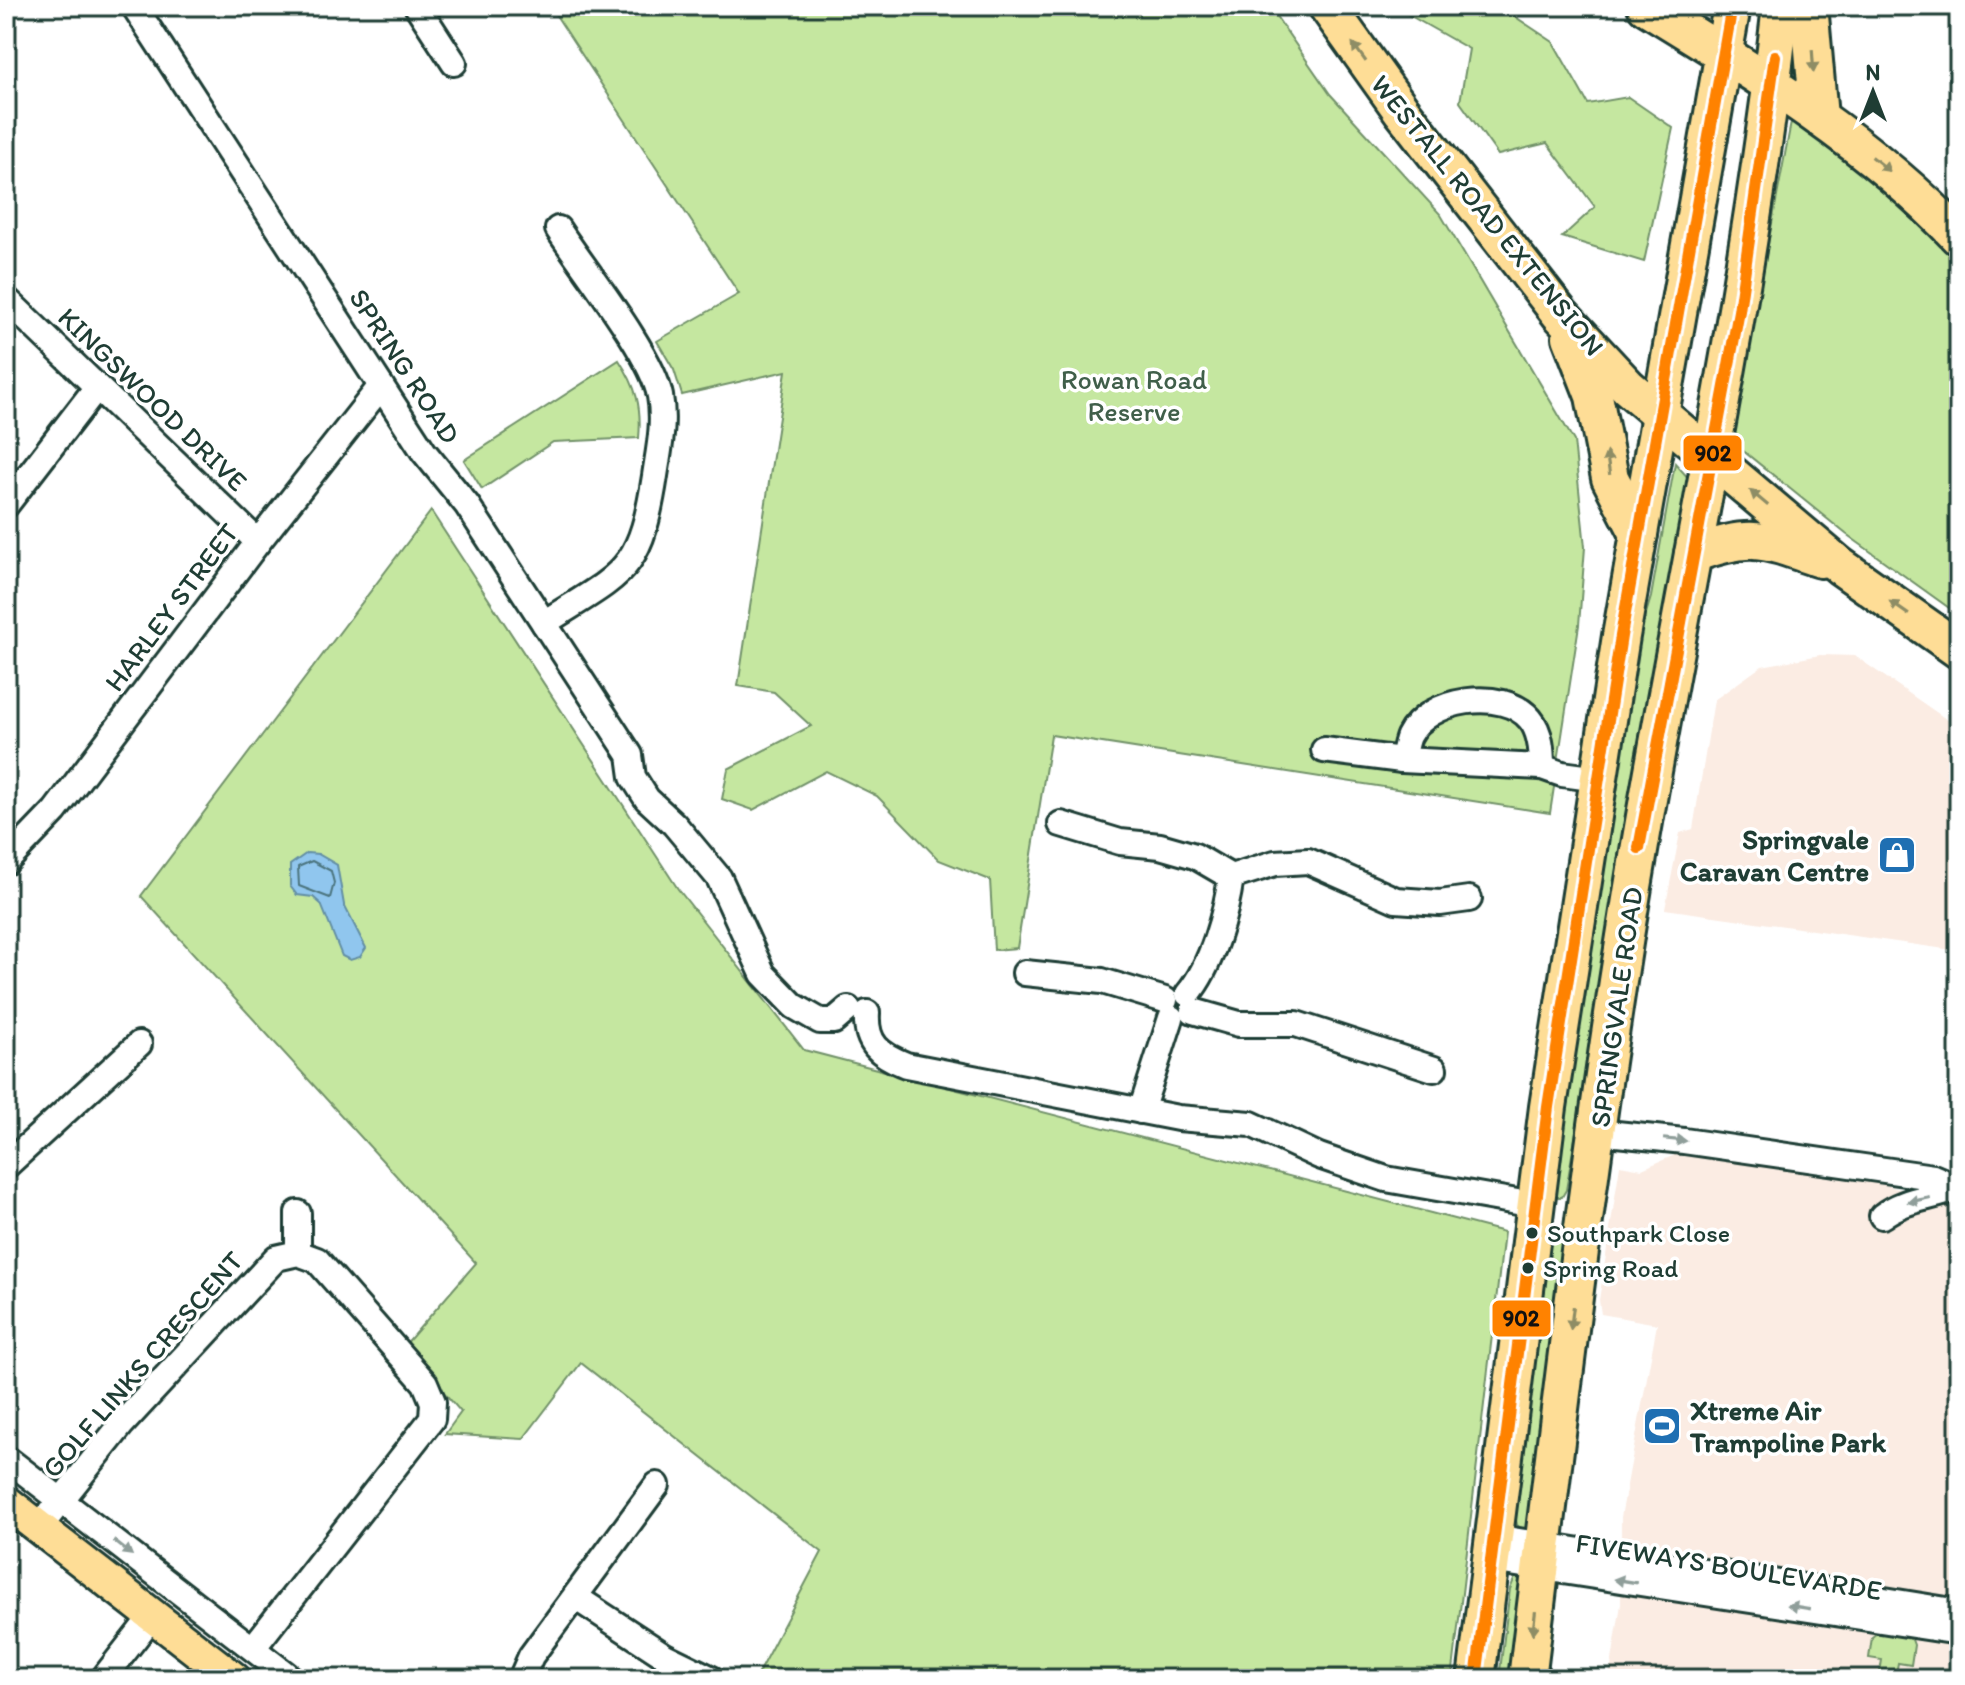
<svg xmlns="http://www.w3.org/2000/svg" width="1965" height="1685" viewBox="0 0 1965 1685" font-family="Itim,sans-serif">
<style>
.built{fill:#fbece3}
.green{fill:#c5e7a0;stroke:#72926a;stroke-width:2}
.water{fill:#90c6ee;stroke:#638fa4;stroke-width:2}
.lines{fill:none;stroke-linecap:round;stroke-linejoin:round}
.shore{stroke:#4c747e;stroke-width:2}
.minor-casing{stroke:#1f3d34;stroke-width:30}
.major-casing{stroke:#1f3d34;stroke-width:38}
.highway-casing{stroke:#1f3d34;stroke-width:42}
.minor{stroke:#fff;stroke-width:24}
.major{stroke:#fedd96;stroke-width:32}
.highway{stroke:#fedd96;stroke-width:36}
.bus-1-casing{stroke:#fff;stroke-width:18}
.bus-1{stroke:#ff8200;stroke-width:12}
.oneway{fill:#8e8d65}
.oneway2{fill:#8f9e9a}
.bus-dot{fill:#1f3d34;stroke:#fff;stroke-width:3}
.labels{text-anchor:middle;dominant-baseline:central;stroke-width:7;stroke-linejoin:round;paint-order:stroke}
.bus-label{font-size:26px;fill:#1f3d34;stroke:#fff;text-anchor:start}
.street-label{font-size:28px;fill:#1f3d34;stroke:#fff}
.park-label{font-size:28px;fill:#405f4a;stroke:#fff}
.poi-label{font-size:28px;font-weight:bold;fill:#1f3d34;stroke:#fff;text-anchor:end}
.line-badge{stroke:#fff;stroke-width:3}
.pale-badge-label{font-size:22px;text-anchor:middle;font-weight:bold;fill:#111}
</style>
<rect width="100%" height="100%" fill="#fff"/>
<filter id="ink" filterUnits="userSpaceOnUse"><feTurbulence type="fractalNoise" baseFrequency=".0125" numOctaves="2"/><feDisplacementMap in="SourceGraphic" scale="16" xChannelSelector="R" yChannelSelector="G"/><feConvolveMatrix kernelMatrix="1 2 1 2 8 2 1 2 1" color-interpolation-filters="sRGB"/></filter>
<g filter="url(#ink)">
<!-- built -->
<g class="built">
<polygon points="1820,655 1855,656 1959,728 1959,951 1665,909 1680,833 1693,829 1714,700 1762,666"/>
<polygon points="1682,1152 1828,1167 1895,1188 1959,1199 1959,1679 1609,1679 1621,1604 1621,1517 1657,1324 1601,1314 1599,1300 1620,1165 1642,1169"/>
</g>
<!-- green -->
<g class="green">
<polygon points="550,6 1269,6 1330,94 1441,215 1574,441 1585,547 1579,625 1550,813 1051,735 1017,948 994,950 990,880 939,860 877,796 826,771 753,810 722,799 728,769 811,726 774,692 738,686 786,371 682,395 674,370 657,341 739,294"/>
<polygon points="1393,6 1499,6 1553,42 1588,104 1628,97 1673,128 1644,262 1562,237 1595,207 1547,143 1498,155 1460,102 1469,49"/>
<polygon points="1792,117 1933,229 1959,256 1959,615 1846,534 1731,441"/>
<path d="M 619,360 C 636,386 642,406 639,438 L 553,442 L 482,489 L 464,460 Z"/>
<polygon points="1675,463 1690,480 1566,1190 1562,1197 1554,1197 1550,1187 1635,650 1651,597"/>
<polygon points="431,511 678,889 804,1050 1504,1232 1452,1679 755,1679 822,1552 581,1363 523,1439 445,1434 461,1412 404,1346 476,1263 141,896"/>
<polygon points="1558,1234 1565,1239 1527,1530 1524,1531 1517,1525 1514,1510 1549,1235"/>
<polygon points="1516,1575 1522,1575 1513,1679 1499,1679 1510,1589"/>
<polygon points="1878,1632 1911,1637 1914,1645 1911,1665 1898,1663 1895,1679 1879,1679 1882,1660 1869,1658 1872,1637"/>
</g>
<!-- water -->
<polygon class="water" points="307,853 318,854 337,865 344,905 366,948 360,957 350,960 342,956 321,904 313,897 297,895 290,886 290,865"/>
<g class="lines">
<!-- shore -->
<polygon class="shore" points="312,861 331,871 334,883 330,898 299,886 298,867"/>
<!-- minor casing -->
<g class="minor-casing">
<g id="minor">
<polyline points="134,6 424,452 467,505 630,755 633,777 647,799 674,824 719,878 763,974 794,1006 820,1021 834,1021 848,1009"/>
<polyline points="417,6 454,63"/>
<polyline points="6,299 258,542"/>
<polyline points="6,505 97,387"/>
<path d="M 544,623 C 624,572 640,573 655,476 C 659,449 665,423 660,396 C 652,354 584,269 558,229"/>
<polyline points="1324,750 1402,760 1542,767 1562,774 1599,779"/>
<path d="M 1402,760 C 1405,753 1406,743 1409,736 C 1428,698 1503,687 1530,719 C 1541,732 1542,752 1542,767"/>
<polyline points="1061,824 1120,842 1160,846 1195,856 1231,877"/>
<polyline points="6,862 55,811 258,542 381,386"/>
<polyline points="1231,877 1275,863 1308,861 1396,900 1440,903 1469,899"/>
<polyline points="1025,973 1102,981 1165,1000"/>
<path d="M 1188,994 C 1212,965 1226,914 1231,877"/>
<polyline points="1193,1011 1239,1024 1296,1024 1434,1069"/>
<path d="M 867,1013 C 865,1044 880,1055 906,1065 L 1178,1118 L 1251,1124 L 1319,1156 L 1386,1179 L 1534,1205"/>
<polyline points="1141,1111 1171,1018"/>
<polyline points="1597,1132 1684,1141 1933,1177 1959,1188"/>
<polyline points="6,1166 139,1044"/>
<path d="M 1882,1216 C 1905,1198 1932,1199 1957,1188"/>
<polyline points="298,1253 298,1213"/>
<polyline points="6,1458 292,1679"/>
<polyline points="39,1528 122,1424 276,1258 298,1253 317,1260 425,1383 433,1402 432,1419 253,1648"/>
<polyline points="1494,1537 1959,1612"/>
<polyline points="1491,1560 1959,1632"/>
<polyline points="575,1597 665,1656 712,1679"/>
<polyline points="103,1679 153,1615"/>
<polyline points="521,1679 531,1656 657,1485"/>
</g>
</g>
<!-- major casing -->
<g class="major-casing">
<polyline id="major" points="6,1502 234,1679"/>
</g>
<!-- highway casing -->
<g class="highway-casing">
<g id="highway">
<polyline points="1327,6 1402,111 1560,314 1628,387 1840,566 1959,650"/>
<path d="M 1646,6 C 1757,74 1869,142 1959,237"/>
<polyline points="1803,6 1810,16 1819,117"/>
<polyline points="1571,337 1594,396 1610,478 1639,534"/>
<path d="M 1693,554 C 1752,533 1762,539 1820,559"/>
<polyline points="1476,1679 1548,1107 1621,636 1732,6"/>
<path d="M 1527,1679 C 1561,1401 1593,1121 1640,845 C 1688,565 1749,288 1781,6"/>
</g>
</g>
<!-- minor -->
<use href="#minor" class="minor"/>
<!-- major -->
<use href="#major" class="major"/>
<!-- highway -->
<use href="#highway" class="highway"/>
<!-- bus-1 casing -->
<g class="bus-1-casing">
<g id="bus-1">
<polyline points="1639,848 1739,311 1775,56"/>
<polyline points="1476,1679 1548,1107 1621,636 1732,6"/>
</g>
</g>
<!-- bus-1 -->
<use href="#bus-1" class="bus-1"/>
</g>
<!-- one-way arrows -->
<defs><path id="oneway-solid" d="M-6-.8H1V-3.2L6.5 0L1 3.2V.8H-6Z" transform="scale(2)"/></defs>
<g class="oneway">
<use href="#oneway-solid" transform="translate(1359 52) rotate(-126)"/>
<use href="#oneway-solid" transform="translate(1813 61) rotate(86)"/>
<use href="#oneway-solid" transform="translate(1881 164) rotate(39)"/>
<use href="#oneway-solid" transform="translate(1608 463) rotate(-98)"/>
<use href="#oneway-solid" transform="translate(1759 498) rotate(-140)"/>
<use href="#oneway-solid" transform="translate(1899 608) rotate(-145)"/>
<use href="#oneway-solid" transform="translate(1572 1318) rotate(97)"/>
<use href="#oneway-solid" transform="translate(1534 1623) rotate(97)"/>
</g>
<g class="oneway2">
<use href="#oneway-solid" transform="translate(1675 1140) rotate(6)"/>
<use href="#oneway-solid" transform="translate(1919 1200) rotate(168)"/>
<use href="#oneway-solid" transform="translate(123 1548) rotate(38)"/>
<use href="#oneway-solid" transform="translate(1625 1581) rotate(-171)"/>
<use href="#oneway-solid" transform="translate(1799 1607) rotate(-171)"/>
</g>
</g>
<!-- icons -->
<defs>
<g id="shop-square" transform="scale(2)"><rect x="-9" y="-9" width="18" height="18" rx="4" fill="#1f6fb2" stroke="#fff"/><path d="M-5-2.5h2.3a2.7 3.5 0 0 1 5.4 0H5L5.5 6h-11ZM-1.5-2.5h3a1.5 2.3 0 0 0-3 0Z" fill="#fff"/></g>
<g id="stadium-square" transform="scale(2)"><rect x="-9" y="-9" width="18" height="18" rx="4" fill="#1f6fb2" stroke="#fff"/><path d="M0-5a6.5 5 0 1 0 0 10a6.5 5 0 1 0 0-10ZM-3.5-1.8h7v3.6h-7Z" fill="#fff"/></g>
</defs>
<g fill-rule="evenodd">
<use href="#shop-square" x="1897" y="855"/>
<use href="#stadium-square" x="1662" y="1426"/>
</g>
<!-- markers -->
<g class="bus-dot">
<circle cx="1532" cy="1233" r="7"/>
<circle cx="1528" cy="1268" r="7"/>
</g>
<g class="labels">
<!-- bus labels -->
<g class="bus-label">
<text x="1547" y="1233">Southpark Close</text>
<text x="1543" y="1268">Spring Road</text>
</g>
<!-- street labels -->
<g class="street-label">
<text transform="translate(1488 215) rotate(51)">WESTALL ROAD EXTENSION</text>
<text transform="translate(405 366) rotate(57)">SPRING ROAD</text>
<text transform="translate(153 399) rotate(44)">KINGSWOOD DRIVE</text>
<text transform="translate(171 607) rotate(-53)">HARLEY STREET</text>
<text transform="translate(1616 1007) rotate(-82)">SPRINGVALE ROAD</text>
<text transform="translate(142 1364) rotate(-49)">GOLF LINKS CRESCENT</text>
<text transform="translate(1729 1566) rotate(9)">FIVEWAYS BOULEVARDE</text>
</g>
<!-- park labels -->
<g class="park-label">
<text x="1134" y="379">Rowan Road<tspan x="1134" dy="32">Reserve</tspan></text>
</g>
<!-- poi labels -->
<g class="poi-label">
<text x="1869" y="839">Springvale<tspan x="1869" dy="32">Caravan Centre</tspan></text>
<text x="1690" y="1410" text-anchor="start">Xtreme Air<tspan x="1690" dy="32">Trampoline Park</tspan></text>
</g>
</g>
<g class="line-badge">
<rect x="1682" y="434" width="61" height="38" rx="8" fill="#ff8200"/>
<rect x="1491" y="1299" width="61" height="39" rx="8" fill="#ff8200"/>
</g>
<g class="pale-badge-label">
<text x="1713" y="461">902</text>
<text x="1521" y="1326">902</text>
</g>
<!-- margin -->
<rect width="1965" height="1685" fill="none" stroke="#fff" stroke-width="32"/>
<rect x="16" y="16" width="1933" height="1653" fill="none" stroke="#1f3d34" stroke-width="3" filter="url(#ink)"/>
<!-- north arrow -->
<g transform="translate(1873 92)" stroke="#ffffff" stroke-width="6" paint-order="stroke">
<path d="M0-6L14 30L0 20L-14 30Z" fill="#1f3d34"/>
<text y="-12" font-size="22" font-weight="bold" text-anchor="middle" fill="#1f3d34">N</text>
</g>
</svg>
